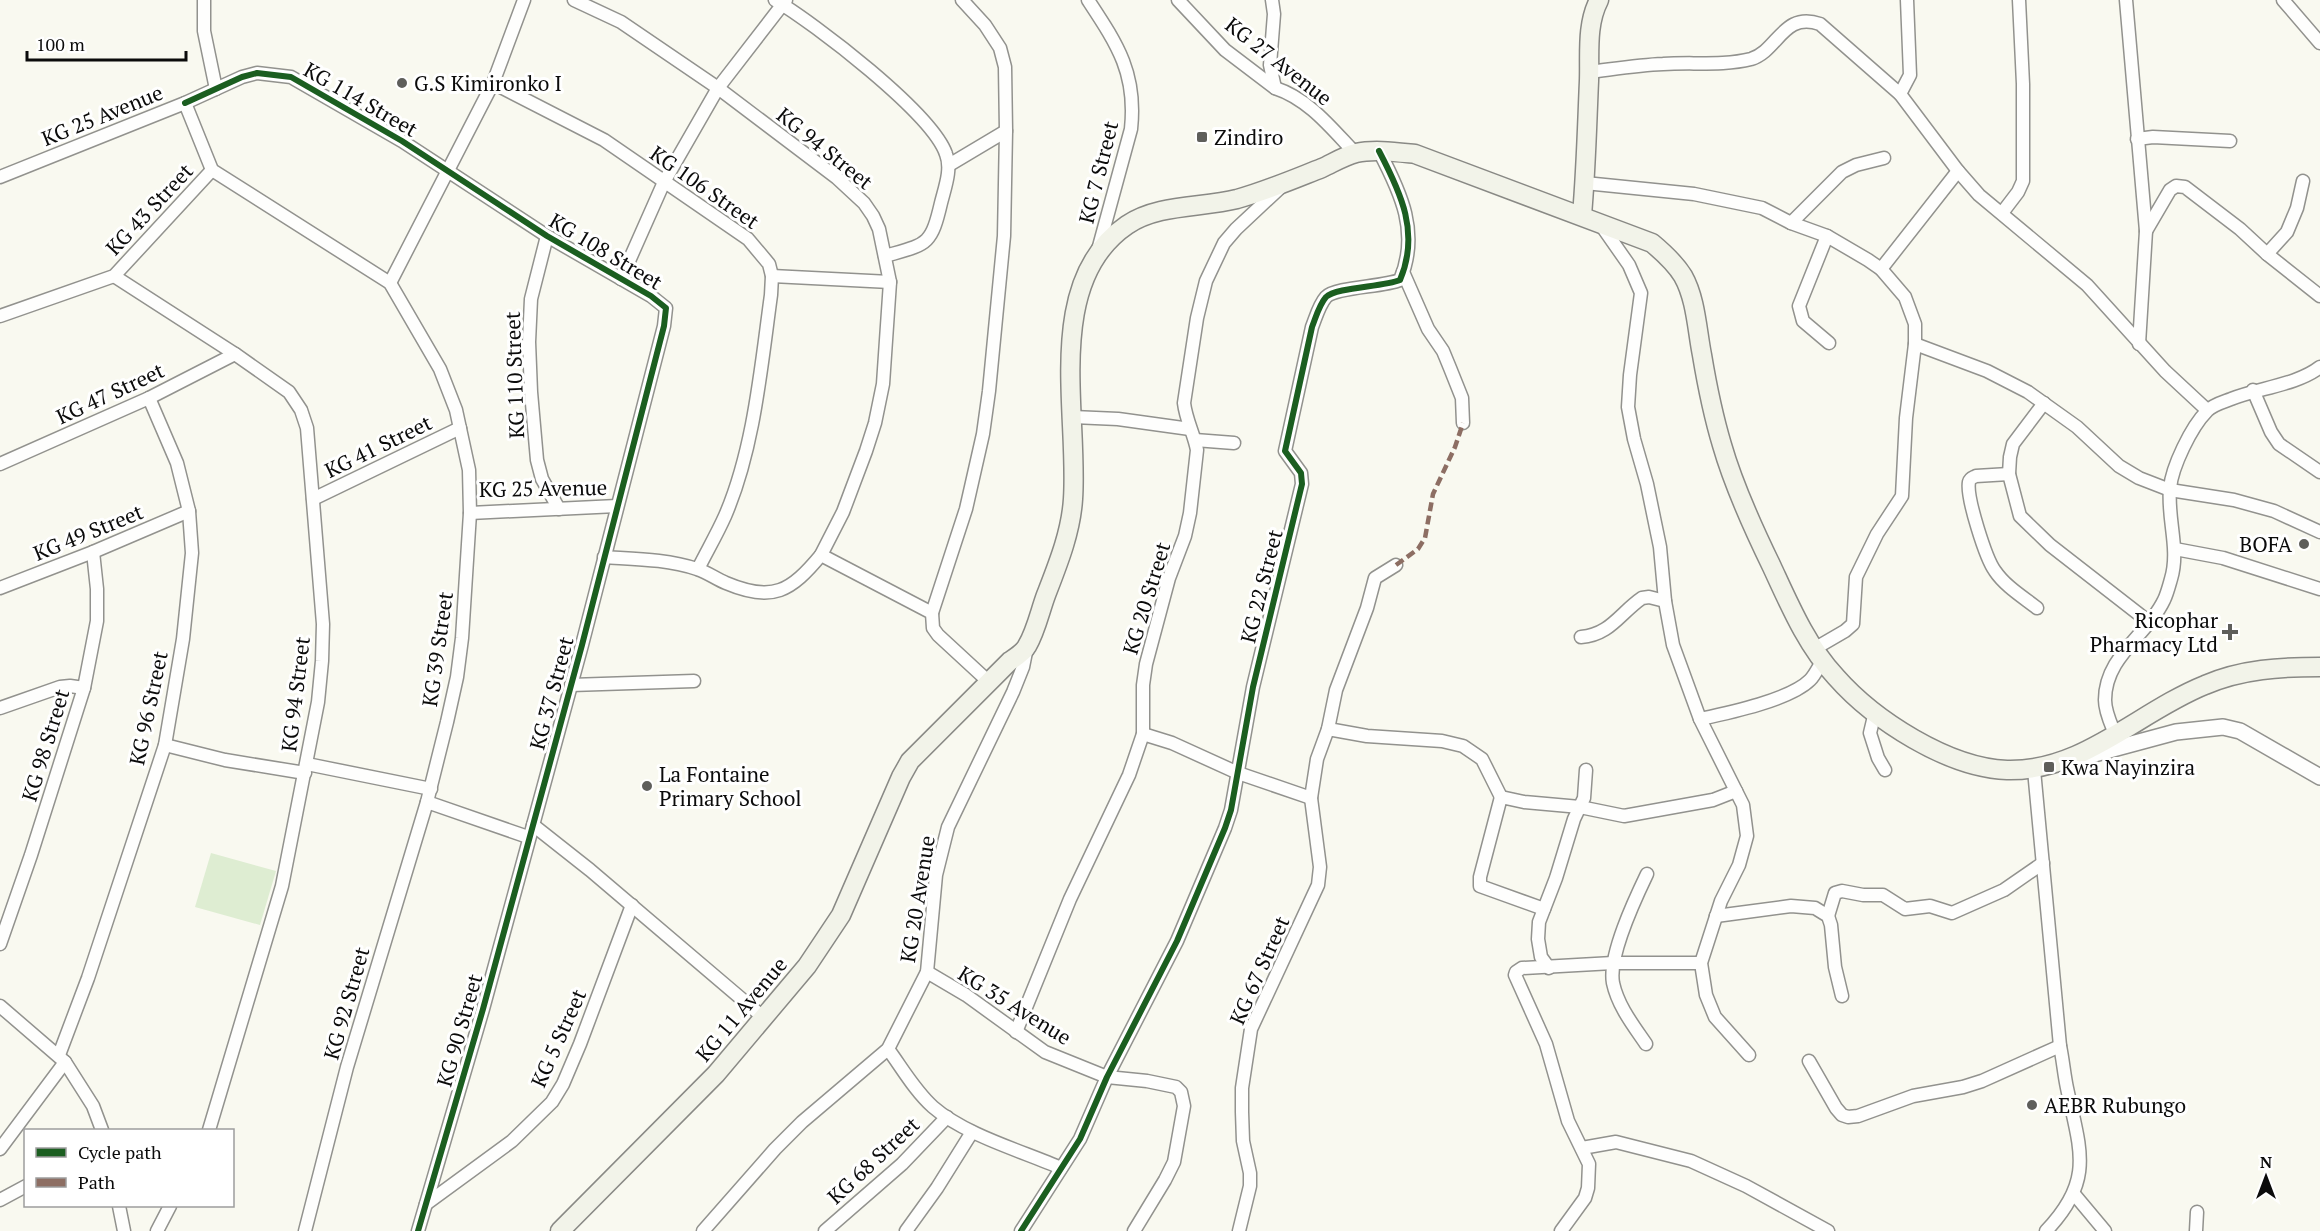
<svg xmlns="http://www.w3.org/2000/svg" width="2320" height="1231" viewBox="0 0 2320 1231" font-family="'PT Serif',serif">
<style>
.green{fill:#deedd2}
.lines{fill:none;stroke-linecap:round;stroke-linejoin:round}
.minor-casing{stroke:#92928e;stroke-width:15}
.tertiary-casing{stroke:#92928e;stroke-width:18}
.secondary-casing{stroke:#898985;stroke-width:21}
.minor{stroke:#fefefd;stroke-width:12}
.tertiary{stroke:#fefefd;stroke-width:15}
.secondary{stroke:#f2f3e9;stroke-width:18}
.quiet{stroke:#8d6e63;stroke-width:4.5;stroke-dasharray:9 4.5;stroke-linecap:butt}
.cycleway-casing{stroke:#fff;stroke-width:10}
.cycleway{stroke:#1b5e20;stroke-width:6}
.poi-dot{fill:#5e5e5b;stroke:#fff;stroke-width:2}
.labels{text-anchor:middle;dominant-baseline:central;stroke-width:6;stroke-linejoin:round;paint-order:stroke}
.street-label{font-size:21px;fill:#0b0b0b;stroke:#fff}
.poi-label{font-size:21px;fill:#0b0b0b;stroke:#fff;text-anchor:start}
</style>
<rect width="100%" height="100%" fill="#f9f9f0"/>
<!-- green -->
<polygon class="green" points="211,853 276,871 260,925 195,907"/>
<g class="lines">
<!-- minor casing -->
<g class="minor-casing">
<g id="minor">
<polyline points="204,0 204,31 216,89"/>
<polyline points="574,0 621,22 718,88 837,178 864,203 873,216 879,229 890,282 883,384 875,423 866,451 843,512 821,555"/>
<path d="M 775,0 C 814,23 932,113 946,154 C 952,169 945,187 941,203 C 931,246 927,244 885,256"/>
<path d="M 1088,0 C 1117,44 1137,73 1131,129 L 1098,250"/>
<path d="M 1178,0 L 1225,50 L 1275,88 C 1309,99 1332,129 1355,153"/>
<polyline points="1272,0 1274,14 1270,65 1275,88"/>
<polyline points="2126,0 2146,231 2139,344"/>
<polyline points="2283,0 2320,43"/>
<path d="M 1589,72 C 1614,69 1638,65 1663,64 C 1691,62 1723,66 1751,59 C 1778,51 1783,11 1820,24 L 1900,94 L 1958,171 L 1979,195 L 2087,285 L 2165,371 L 2207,410"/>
<path d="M 493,83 L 604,140 L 748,239 L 769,264 L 772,276 L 771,295 C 761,367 754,449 725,516 C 717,534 707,551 698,569"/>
<polyline points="1900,94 1910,75 1907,0"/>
<polyline points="185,103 242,77 257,73 291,77 402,141 547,236 651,296 666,308 664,326 582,645 483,1009 418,1231"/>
<polyline points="2137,139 2153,137 2230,141"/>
<polyline points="949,165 1006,131"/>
<polyline points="0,177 185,103 212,170 390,283 440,369 456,410 469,470 470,513 462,638 457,677 447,722 427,802 347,1067 305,1231"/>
<polyline points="1585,183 1694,194 1762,208 1791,223 1827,236 1868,260 1881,269 1905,297 1915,324 1915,344 1906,418 1902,496 1877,534 1856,577 1853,624 1845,631 1814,649"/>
<polyline points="2002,213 2018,192 2023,181 2023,84 2019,0"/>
<polyline points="1791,223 1842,172 1856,165 1884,158"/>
<polyline points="1601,225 1629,265 1641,293 1630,375 1628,407 1634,439 1647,484 1660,547 1665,601 1673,645 1700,719 1743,805 1747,836 1739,865 1721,901 1701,963 1706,995 1715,1017 1749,1055"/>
<polyline points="2146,231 2170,190 2176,186 2185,187 2240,229 2267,254 2320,296"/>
<polyline points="547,236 531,299 529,342 531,392 537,460 542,479 559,509"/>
<polyline points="1827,236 1799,306 1803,321 1829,343"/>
<polyline points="2267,254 2287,232 2297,208 2303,181"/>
<polyline points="1881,269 1958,171"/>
<polyline points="1403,272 1428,329 1443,351 1450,368 1462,398 1463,423"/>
<polyline points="114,276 235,354 289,392 301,410 307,428 323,624 322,661 318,702 282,886 209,1130"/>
<polyline points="772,276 890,282"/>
<polyline points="621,279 664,182 718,88 786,0"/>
<polyline points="390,283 493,83 524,0"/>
<polyline points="0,316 114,276 212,170"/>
<polyline points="1915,344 1987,371 2028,392 2077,427 2119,466 2139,478 2170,490 2234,500 2274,511 2320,532"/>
<polyline points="2253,390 2271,432 2279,444 2320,472"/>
<polyline points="2044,403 2013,444 2010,457 2009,474 2020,516 2050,545 2149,622"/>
<polyline points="1073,417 1118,419 1190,429"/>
<polyline points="1195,440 1234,443"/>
<polyline points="0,464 149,398 235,354"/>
<path d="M 2009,474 L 1976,476 C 1972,478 1970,478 1969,482 C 1966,497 1986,559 1995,571 C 2005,586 2023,597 2037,608"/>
<polyline points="313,499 460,428"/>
<polyline points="470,513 617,506"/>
<polyline points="2175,549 2223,558 2320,589"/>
<path d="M 604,557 C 635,559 667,559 697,569 C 707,572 716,579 726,583 C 773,603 791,591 821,555 L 932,613 L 933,628 L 938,635 L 990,683"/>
<polyline points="0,588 93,552 189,511"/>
<polyline points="932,613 966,509 983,434 989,391 1004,236 1006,131 1005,67 1000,48 985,25 962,0"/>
<path d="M 1581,637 C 1610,635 1620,613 1642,598 L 1649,597 L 1665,601"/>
<polyline points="571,685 694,681"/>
<polyline points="0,708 60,687 70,686 84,688"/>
<polyline points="1875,712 1870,733 1878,758 1885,770"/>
<path d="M 1700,719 C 1728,713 1790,700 1810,680 C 1815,675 1819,666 1823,660"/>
<polyline points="1328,729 1367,736 1442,741 1463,746 1482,759 1501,797"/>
<polyline points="1143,734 1172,743 1238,773 1311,798"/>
<path d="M 2115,734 C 2111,724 2105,712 2105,700 C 2105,656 2147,636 2164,600 C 2167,594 2169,586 2171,579 C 2180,549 2167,519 2170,488 C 2172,467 2191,427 2207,411 C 2212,405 2223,402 2231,399 C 2258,388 2297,385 2320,367"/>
<polyline points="165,745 225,760 305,773"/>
<polyline points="307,764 431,789"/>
<path d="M 2034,770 L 2060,1046 C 2063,1060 2064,1074 2067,1088 C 2080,1150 2095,1180 2046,1231"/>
<polyline points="427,802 528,837"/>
<polyline points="533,825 590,870 764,1018"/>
<polyline points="1544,909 1480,886 1480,877 1501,797 1524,802 1580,807 1624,816 1713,800 1736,791"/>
<polyline points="1716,916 1791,906 1815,908 1828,916 1831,925 1835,967 1842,996"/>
<polyline points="1828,916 1835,893 1842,891 1863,895 1883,895 1905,909 1930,906 1952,913 2004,890 2043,863"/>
<polyline points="0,944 31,855 84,688 97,621 97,589 93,552"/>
<polyline points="1549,968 1541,957 1538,939 1539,922 1556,878 1574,819 1584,798 1586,770"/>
<polyline points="927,972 966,995 1045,1052 1107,1077 1147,1081 1176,1087 1181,1092 1184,1106 1174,1162 1165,1180 1134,1231"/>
<polyline points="0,1006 65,1062 93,1106 102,1130"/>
<path d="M 1016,1032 L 1070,899 L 1129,775 L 1143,734 L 1143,685 L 1146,664 L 1169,578 L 1185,536 L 1190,513 L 1197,450 C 1194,434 1186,420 1184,403 L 1197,318 L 1206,281 L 1224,243 L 1236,229 L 1282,186"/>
<path d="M 1646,1044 C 1633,1025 1618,1006 1613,983 C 1608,956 1635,899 1647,874"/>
<path d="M 888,1049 C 902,1068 915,1091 933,1107 C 965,1135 1022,1151 1061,1168"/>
<polyline points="59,1055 88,978 165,745 183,639 192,553 189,511 177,463 149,398"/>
<polyline points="1809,1061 1836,1108 1842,1115 1848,1117 1858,1116 1913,1096 1963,1087 1982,1081 2060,1046"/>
<polyline points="1582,1148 1616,1142 1691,1161 1746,1186 1828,1231"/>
<polyline points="0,1149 65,1062"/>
<polyline points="2074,1194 2105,1231"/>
<polyline points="0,1200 26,1186"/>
<polyline points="426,1204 512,1141 552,1102 563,1084 580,1044 632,905"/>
<polyline points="119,1206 124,1231"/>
<polyline points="157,1231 170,1206"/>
<polyline points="703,1231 775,1149 802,1122 888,1049 927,972 936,875 948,827 1013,692 1023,667 1027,647"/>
<polyline points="825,1231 902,1164 947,1117"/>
<polyline points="906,1231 937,1188 972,1132"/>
<path d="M 1021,1231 L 1080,1139 L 1107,1077 L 1177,941 L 1225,828 L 1231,810 L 1253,687 L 1302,484 L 1301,473 L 1285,451 L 1312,327 C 1316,317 1319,305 1326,297 C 1336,287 1383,287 1400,280 C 1420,233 1401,193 1379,151"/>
<polyline points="1239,1231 1250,1186 1250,1173 1243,1141 1242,1112 1242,1088 1251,1029 1318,885 1320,867 1311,798 1317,759 1328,729 1336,690 1367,608 1375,578 1396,565"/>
<polyline points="1561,1231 1585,1198 1588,1188 1589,1164 1568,1121 1546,1044 1515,975 1516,972 1522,968 1613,963 1701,963"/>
<polyline points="2196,1231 2197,1212"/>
</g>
</g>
<!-- tertiary casing -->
<g class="tertiary-casing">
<polyline id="tertiary" points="2087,756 2176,732 2223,727 2240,731 2320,777"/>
</g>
<!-- secondary casing -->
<g class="secondary-casing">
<g id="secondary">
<path d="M 1582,215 C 1586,170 1587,126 1589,81 C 1590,54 1586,25 1599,0"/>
<path d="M 560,1231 L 716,1074 L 807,966 L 841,915 L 901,777 L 910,761 L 1010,661 C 1016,657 1024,652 1027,646 C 1036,631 1040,611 1046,595 C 1058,564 1071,532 1073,499 C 1079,414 1043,282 1127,225 C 1158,204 1201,208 1237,199 C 1266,191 1294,179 1322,168 C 1333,163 1344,156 1356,153 C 1374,149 1396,152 1415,154 L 1652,243 C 1664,253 1675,263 1683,276 C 1696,299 1697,330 1702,355 C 1707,385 1713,415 1722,445 C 1734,487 1753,528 1772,567 C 1790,606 1807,646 1836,677 C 1874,720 1948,768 2007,770 C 2083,772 2138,712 2205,685 C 2242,669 2281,667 2320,667"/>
</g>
</g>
<!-- minor -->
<use href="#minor" class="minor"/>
<!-- tertiary -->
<use href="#tertiary" class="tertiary"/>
<!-- secondary -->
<use href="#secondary" class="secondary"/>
<!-- quiet -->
<polyline class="quiet" points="1396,565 1418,549 1425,538 1433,494 1455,447 1463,423"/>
<!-- cycleway casing -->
<g class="cycleway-casing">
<g id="cycleway">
<polyline points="185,103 242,77 257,73 291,77 402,141 547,236 651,296 666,308 664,326 582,645 483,1009 418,1231"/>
<path d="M 1021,1231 L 1080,1139 L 1107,1077 L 1177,941 L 1225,828 L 1231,810 L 1253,687 L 1302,484 L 1301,473 L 1285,451 L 1312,327 C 1316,317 1319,305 1326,297 C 1336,287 1383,287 1400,280 C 1420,233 1401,193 1379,151"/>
</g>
</g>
<!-- cycleway -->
<use href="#cycleway" class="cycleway"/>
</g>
<!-- markers -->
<g class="poi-dot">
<circle cx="402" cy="83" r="6"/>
<rect x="1196" y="131" width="12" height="12" rx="3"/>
<circle cx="2304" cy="544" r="6"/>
<path d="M2227 623h6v6h6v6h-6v6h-6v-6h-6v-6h6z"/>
<rect x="2043" y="761" width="12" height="12" rx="3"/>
<circle cx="647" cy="786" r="6"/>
<circle cx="2032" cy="1105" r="6"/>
</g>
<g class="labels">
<!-- street labels -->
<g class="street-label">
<text transform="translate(1279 61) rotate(38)">KG 27 Avenue</text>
<text transform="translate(361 99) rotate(30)">KG 114 Street</text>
<text transform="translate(102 115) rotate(-22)">KG 25 Avenue</text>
<text transform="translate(825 148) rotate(39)">KG 94 Street</text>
<text transform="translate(1098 172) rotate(-76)">KG 7 Street</text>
<text transform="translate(705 187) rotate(35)">KG 106 Street</text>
<text transform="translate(149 209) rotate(-47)">KG 43 Street</text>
<text transform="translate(606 251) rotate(31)">KG 108 Street</text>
<text transform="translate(514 375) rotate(-92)">KG 110 Street</text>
<text transform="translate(110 393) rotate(-25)">KG 47 Street</text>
<text transform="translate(378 446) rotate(-26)">KG 41 Street</text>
<text transform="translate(543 488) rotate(-1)">KG 25 Avenue</text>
<text transform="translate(88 532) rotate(-22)">KG 49 Street</text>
<text transform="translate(1261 586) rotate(-76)">KG 22 Street</text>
<text transform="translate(1146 598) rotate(-73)">KG 20 Street</text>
<text transform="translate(437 649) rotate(-82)">KG 39 Street</text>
<text transform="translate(551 693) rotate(-75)">KG 37 Street</text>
<text transform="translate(295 694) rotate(-83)">KG 94 Street</text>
<text transform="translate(148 708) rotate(-78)">KG 96 Street</text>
<text transform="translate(45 745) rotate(-73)">KG 98 Street</text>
<text transform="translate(917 899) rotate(-81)">KG 20 Avenue</text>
<text transform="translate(1259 970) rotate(-66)">KG 67 Street</text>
<text transform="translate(346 1003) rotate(-74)">KG 92 Street</text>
<text transform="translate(1015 1005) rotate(32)">KG 35 Avenue</text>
<text transform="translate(741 1009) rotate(-50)">KG 11 Avenue</text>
<text transform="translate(459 1030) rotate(-74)">KG 90 Street</text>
<text transform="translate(558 1038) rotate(-66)">KG 5 Street</text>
<text transform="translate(873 1160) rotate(-43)">KG 68 Street</text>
</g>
<!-- poi labels -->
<g class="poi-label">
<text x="414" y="83">G.S Kimironko I</text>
<text x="1214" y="137">Zindiro</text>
<text x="2292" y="544" text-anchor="end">BOFA</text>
<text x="2218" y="620" text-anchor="end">Ricophar<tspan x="2218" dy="24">Pharmacy Ltd</tspan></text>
<text x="2061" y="767">Kwa Nayinzira</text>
<text x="659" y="774">La Fontaine<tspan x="659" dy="24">Primary School</tspan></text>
<text x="2044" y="1105">AEBR Rubungo</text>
</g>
</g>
<!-- legend -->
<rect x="24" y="1129" width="210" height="78" fill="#ffffff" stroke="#9d9d9d" stroke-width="1.5"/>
<rect x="36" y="1148" width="30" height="9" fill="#1b5e20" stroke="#9d9d9d" stroke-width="1.5"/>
<text x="78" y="1159" font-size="18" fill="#0b0b0b">Cycle path</text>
<rect x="36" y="1178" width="30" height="9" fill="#8d6e63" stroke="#9d9d9d" stroke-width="1.5"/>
<text x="78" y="1189" font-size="18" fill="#0b0b0b">Path</text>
<!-- north arrow -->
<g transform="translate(2266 1177)" stroke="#ffffff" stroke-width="4.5" paint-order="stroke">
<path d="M0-4.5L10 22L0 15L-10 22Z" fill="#0b0b0b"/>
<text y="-9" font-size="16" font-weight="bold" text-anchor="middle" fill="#0b0b0b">N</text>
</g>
<!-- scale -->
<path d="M27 51v9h159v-9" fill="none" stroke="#0b0b0b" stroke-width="3"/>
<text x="36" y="51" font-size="18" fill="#0b0b0b" stroke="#ffffff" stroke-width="4.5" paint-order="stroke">100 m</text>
</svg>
